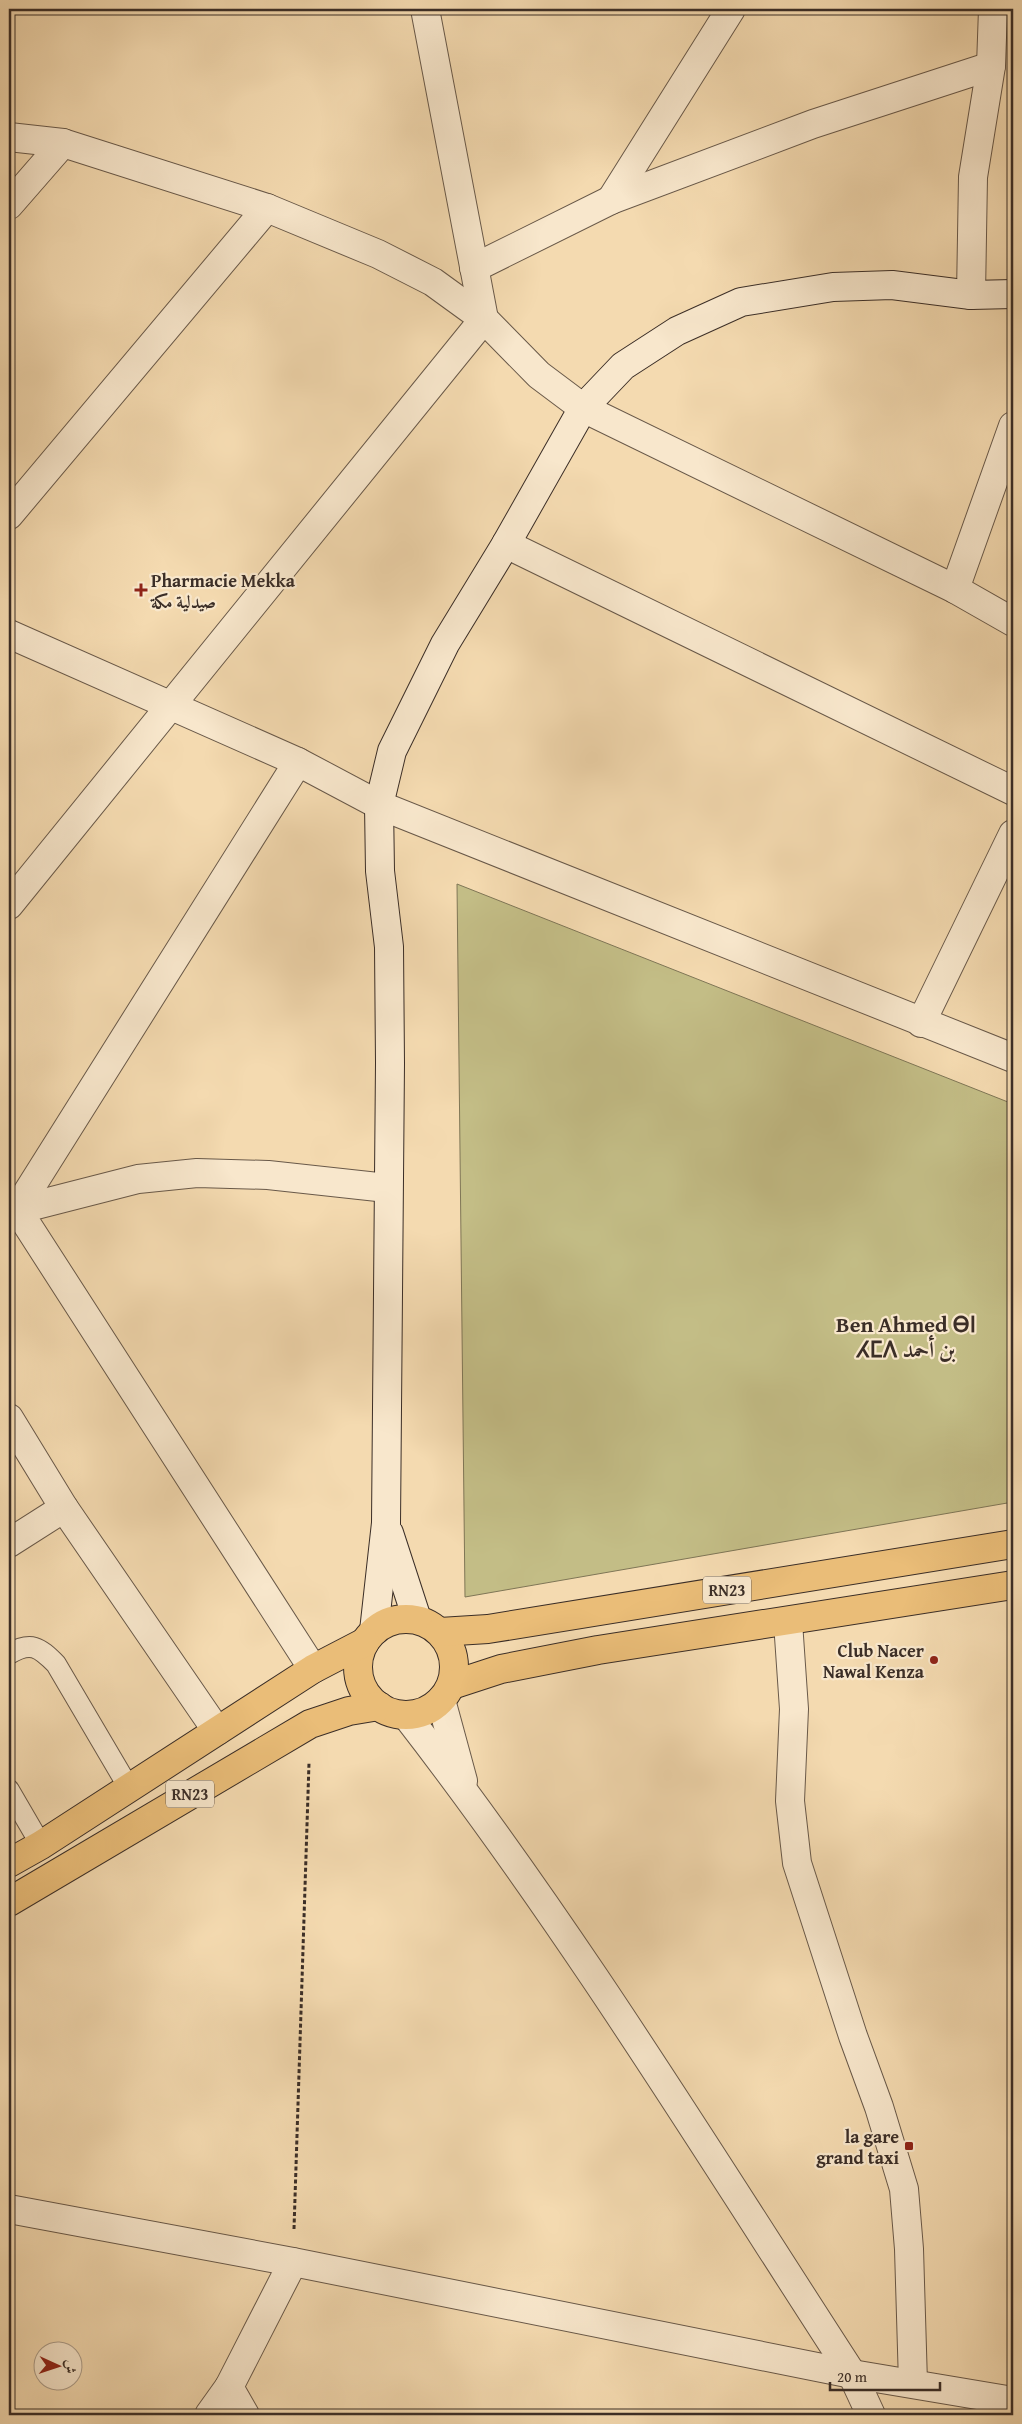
<svg xmlns="http://www.w3.org/2000/svg" width="1022" height="2424" viewBox="0 0 1022 2424" font-family="'Gentium Book Plus',Amiri,'Noto Sans Tifinagh',serif">
<style>
.green{fill:#c3bd86;stroke:#7f7656}
.lines{fill:none;stroke-linecap:round;stroke-linejoin:round}
.service-casing{stroke:#695949;stroke-width:22}
.minor-casing{stroke:#695949;stroke-width:30}
.tertiary-casing{stroke:#695949;stroke-width:30}
.secondary-casing{stroke:#3b2e27;stroke-width:30}
.primary-casing{stroke:#3b2e27;stroke-width:30}
.path{stroke:#3b2e27;stroke-width:3;stroke-dasharray:4 2.5;stroke-linecap:butt}
.service{stroke:#f8e7cc;stroke-width:20}
.minor{stroke:#f8e7cc;stroke-width:28}
.tertiary{stroke:#f8e7cc;stroke-width:28}
.secondary{stroke:#f8e7cc;stroke-width:28}
.primary{stroke:#eabd78;stroke-width:28}
.poi-dot{fill:#8f2418;stroke:#f8e7cc;stroke-width:2}
.labels{text-anchor:middle;dominant-baseline:central;stroke-width:4.5;stroke-linejoin:round;paint-order:stroke}
.shield{fill:#f8e7cc;stroke:#746658;stroke-width:1}
.shield-label{font-size:16px;font-weight:bold;fill:#3b2e27}
.poi-label{font-size:18px;font-weight:bold;fill:#3b2e27;stroke:#f8e7cc;text-anchor:end}
.district-label{font-size:22px;font-weight:bold;fill:#3b2e27;stroke:#f8e7cc}
</style>
<rect width="100%" height="100%" fill="#f4dab0"/>
<filter id="stains"><feTurbulence type="fractalNoise" baseFrequency=".004" numOctaves="4"/><feColorMatrix values="0 0 0 0 .2 0 0 0 0 .09 0 0 0 0 .02 0 0 0 .5 -.17"/></filter>
<radialGradient id="worn" r=".72"><stop offset=".6" stop-color="#630" stop-opacity="0"/><stop offset="1" stop-color="#630" stop-opacity=".3"/></radialGradient>
<!-- green -->
<polygon class="green" points="457,884 1013,1104 1013,1502 465,1597"/>
<g class="lines">
<!-- service casing -->
<g class="service-casing">
<g id="service">
<path d="M 9,1654 C 31,1641 39,1647 56,1664 L 129,1788"/>
<polyline points="9,1790 41,1845"/>
</g>
</g>
<!-- minor casing -->
<g class="minor-casing">
<g id="minor">
<polyline points="9,137 63,143 267,208 378,254 433,282 484,319 539,375 583,408 955,589 1013,622"/>
<polyline points="611,200 731,9"/>
<polyline points="9,205 63,143"/>
<polyline points="474,268 611,200 813,124 991,66"/>
<polyline points="971,295 973,177 991,66 993,9"/>
<polyline points="9,515 267,208"/>
<polyline points="506,544 1013,791"/>
<polyline points="955,589 1013,426"/>
<polyline points="9,634 298,762 379,805 1013,1058"/>
<polyline points="298,762 17,1209 313,1669"/>
<polyline points="9,905 484,319 425,9"/>
<polyline points="921,1023 1013,834"/>
<polyline points="9,1212 138,1179 197,1173 268,1175 387,1188"/>
<polyline points="9,1418 64,1508 217,1731"/>
<polyline points="9,1543 64,1508"/>
<polyline points="788,1622 794,1709 790,1801 797,1863 853,2036 879,2107 904,2189 909,2249 913,2383"/>
<polyline points="9,2209 293,2262 852,2374 1013,2401"/>
<polyline points="229,2387 245,2415"/>
<polyline points="209,2415 229,2387 293,2262"/>
</g>
</g>
<!-- tertiary casing -->
<g class="tertiary-casing">
<g id="tertiary">
<polyline points="441,1700 463,1781"/>
<path d="M 406,1715 C 569,1925 708,2152 852,2374 L 871,2415"/>
</g>
</g>
<!-- secondary casing -->
<g class="secondary-casing">
<g id="secondary">
<polyline points="389,1533 417,1619"/>
<polyline points="374,1631 386,1523 390,1063 389,947 380,871 379,805 392,751 445,644 506,544 583,408 623,366 677,331 741,302 833,287 892,285 971,295 1013,294"/>
</g>
</g>
<!-- primary casing -->
<g class="primary-casing">
<g id="primary">
<circle cx="406" cy="1667" r="48"/>
<polyline points="440,1632 488,1629 1013,1544"/>
<polyline points="452,1685 501,1669 598,1650 1013,1585"/>
<polyline points="9,1863 41,1845 313,1669 365,1642"/>
<polyline points="9,1902 310,1724 349,1711 379,1706"/>
</g>
</g>
<!-- path -->
<polyline class="path" points="294,2229 309,1763"/>
<!-- service -->
<use href="#service" class="service"/>
<!-- minor -->
<use href="#minor" class="minor"/>
<!-- tertiary -->
<use href="#tertiary" class="tertiary"/>
<!-- secondary -->
<use href="#secondary" class="secondary"/>
<!-- primary -->
<use href="#primary" class="primary"/>
</g>
<!-- markers -->
<g class="poi-dot">
<path d="M138.5 582.5h5v5h5v5h-5v5h-5v-5h-5v-5h5z"/>
<circle cx="934" cy="1660" r="5"/>
<rect x="904" y="2141" width="10" height="10" rx="2.5"/>
</g>
<g class="labels">
<!-- shield labels -->
<g class="shield">
<rect x="703" y="1576.5" width="48" height="27" rx="4"/>
<rect x="166" y="1780.5" width="48" height="27" rx="4"/>
</g>
<g class="shield-label">
<text x="727" y="1590">RN23</text>
<text x="190" y="1794">RN23</text>
</g>
<!-- poi labels -->
<g class="poi-label">
<text x="151" y="580" text-anchor="start">Pharmacie Mekka<tspan x="151" dy="21">صيدلية مكة</tspan></text>
<text x="924" y="1650">Club Nacer<tspan x="924" dy="21">Nawal Kenza</tspan></text>
<text x="899" y="2136">la gare<tspan x="899" dy="21">grand taxi</tspan></text>
</g>
<!-- district labels -->
<g class="district-label">
<text x="906" y="1324">Ben Ahmed ⴱⵏ<tspan x="906" dy="25">ⵃⵎⴷ بن أحمد</tspan></text>
</g>
</g>
<!-- margin -->
<rect width="1022" height="2424" fill="none" stroke="#f4dab0" stroke-width="30"/>
<rect x="10" y="10" width="1002" height="2404" fill="none" stroke="#3b2e27" stroke-width="2.5"/>
<rect x="15" y="15" width="992" height="2394" fill="none" stroke="#3b2e27"/>
<!-- north arrow -->
<g transform="translate(58 2366) rotate(93)"><circle r="24" fill="#f8e7cc" stroke="#ac9d8a"/>
<path d="M0-4L9 19L0 12L-9 19Z" fill="#8f2418"/>
<text y="-8" font-size="14" font-weight="bold" text-anchor="middle" fill="#3b2e27">ش</text>
</g>
<!-- scale -->
<path d="M830 2382v8h110v-8" fill="none" stroke="#3b2e27" stroke-width="2.5"/>
<text x="837" y="2382" font-size="15" fill="#3b2e27" stroke="#f8e7cc" stroke-width="4" paint-order="stroke">20 m</text>
<rect width="100%" height="100%" filter="url(#stains)"/>
<rect width="100%" height="100%" fill="url(#worn)"/>
</svg>
